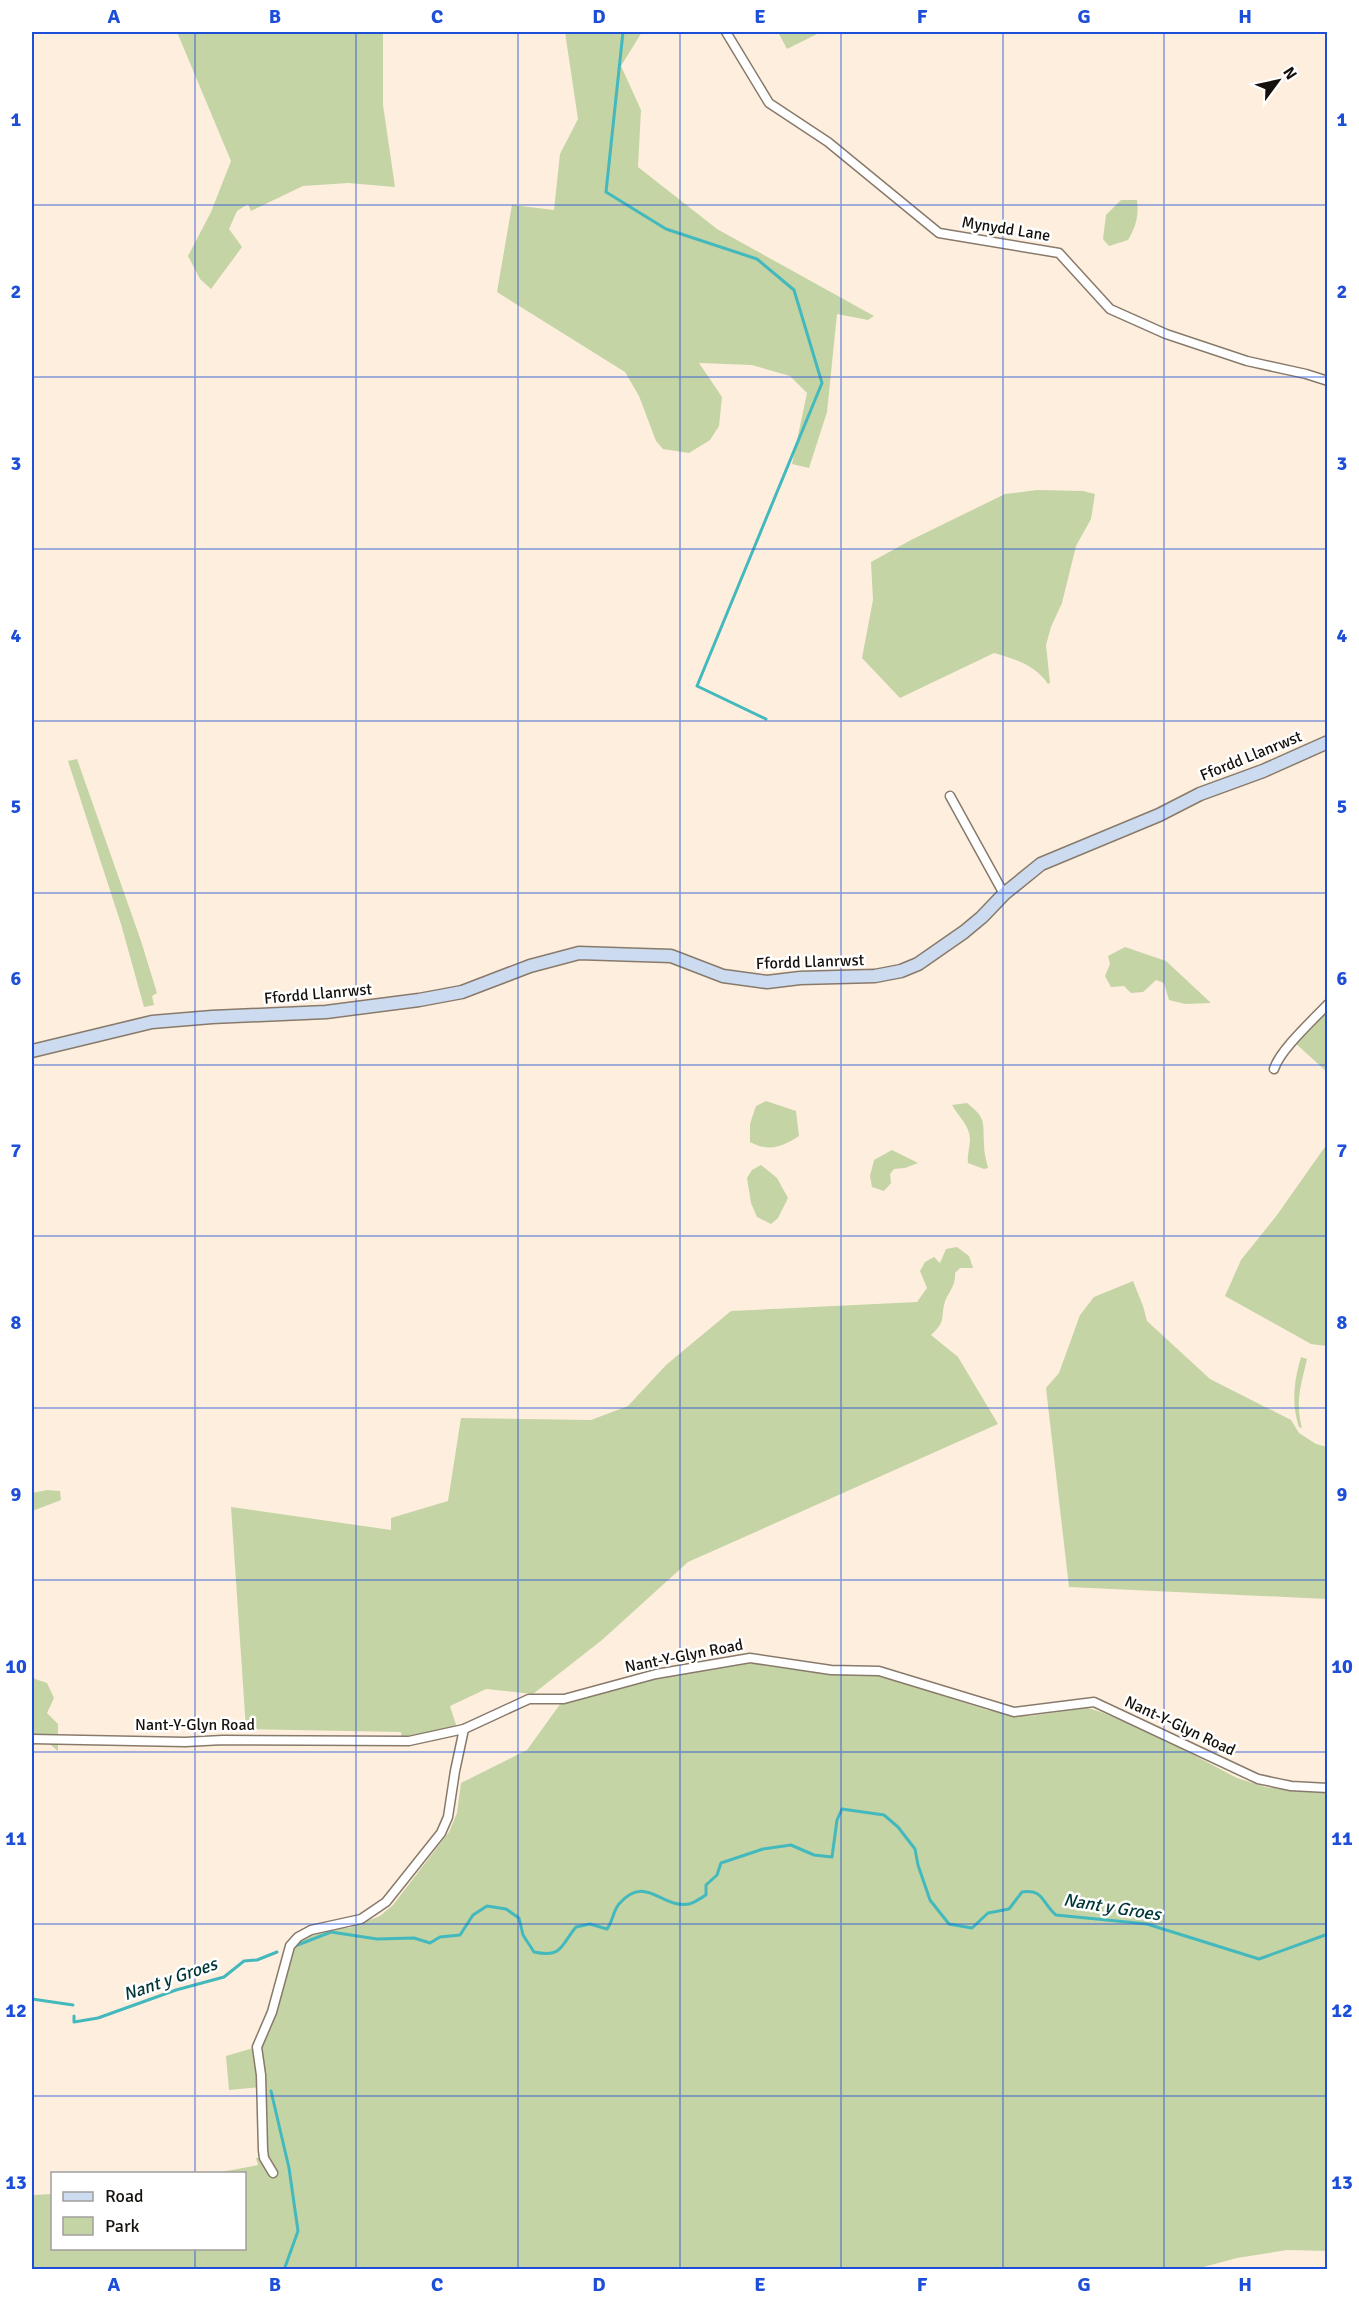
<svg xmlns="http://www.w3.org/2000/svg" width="1359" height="2301" viewBox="0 0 1359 2301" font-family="Signika,sans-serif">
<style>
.green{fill:#c4d4a5}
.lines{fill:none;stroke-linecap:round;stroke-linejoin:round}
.stream{stroke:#44b9bd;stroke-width:3}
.street-casing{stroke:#887a6b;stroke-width:11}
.secondary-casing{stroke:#887a6b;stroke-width:15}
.street{stroke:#fff;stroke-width:8}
.secondary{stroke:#ccdbef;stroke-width:12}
.grid{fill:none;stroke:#1d4ed8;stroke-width:1.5;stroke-opacity:0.55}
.labels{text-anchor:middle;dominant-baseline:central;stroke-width:5;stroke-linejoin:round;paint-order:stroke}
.street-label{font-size:16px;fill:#15100b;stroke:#fff}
.water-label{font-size:18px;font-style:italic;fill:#003638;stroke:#fff}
.neatline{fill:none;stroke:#1d4ed8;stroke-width:2}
.grid-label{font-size:20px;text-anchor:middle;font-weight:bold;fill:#1d4ed8}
</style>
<rect width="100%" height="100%" fill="#feeedd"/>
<!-- green -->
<g class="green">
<polygon points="177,32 383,32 383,105 395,187 348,183 303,186 251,211 248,204 237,211 229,229 242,247 211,289 200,279 188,256 211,212 231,161"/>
<polygon points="565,32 642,32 621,66 641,110 638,167 717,229 874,316 868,320 837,314 827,412 809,468 792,464 807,393 790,376 752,365 699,363 722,397 719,426 710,440 689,453 663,449 656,441 639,396 625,372 497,292 512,205 554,210 560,154 578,119"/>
<polygon points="778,32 821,32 787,49"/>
<path d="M 1121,200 L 1137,200 C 1139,216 1136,226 1128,240 L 1109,246 L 1103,239 L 1106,215 Z"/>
<path d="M 1037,490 L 1083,491 L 1095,494 L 1091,519 L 1076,546 L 1062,603 L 1051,627 L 1046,645 L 1050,683 L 1048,684 C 1035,665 1015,659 994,653 L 900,698 L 862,658 L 873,600 L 871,562 L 911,540 L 1005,494 Z"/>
<polygon points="77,759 141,941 157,993 152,996 154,1005 144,1007 121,924 68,761"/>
<polygon points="1125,947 1166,961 1211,1003 1185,1004 1169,1000 1164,983 1156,980 1143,992 1131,993 1124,986 1111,987 1105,976 1110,964 1108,956"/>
<polygon points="1327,1004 1327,1072 1294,1042"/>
<path d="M 766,1101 L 796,1111 L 799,1136 C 782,1147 769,1152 750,1142 L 750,1124 L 756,1106 Z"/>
<path d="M 967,1103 C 986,1118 983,1121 984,1144 C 984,1152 986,1160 988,1168 L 984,1169 L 968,1163 C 967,1155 970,1147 970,1139 C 970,1126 958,1116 952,1105 Z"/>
<polygon points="1327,1144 1328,1346 1327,1346 1311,1344 1225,1296 1241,1260 1277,1215"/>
<polygon points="892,1150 918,1163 905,1168 894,1169 890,1174 891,1183 884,1191 872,1187 870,1176 874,1160"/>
<polygon points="761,1165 777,1178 788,1198 778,1218 771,1224 757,1217 751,1203 747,1178 752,1170"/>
<path d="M 957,1247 L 969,1256 L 973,1268 L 960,1268 L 955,1273 C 956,1288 947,1292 944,1305 C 941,1321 945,1322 931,1335 L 958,1357 L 998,1424 L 688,1562 L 602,1640 L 533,1694 L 486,1689 L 450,1706 L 458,1731 L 402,1741 L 401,1732 L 246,1729 L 231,1507 L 391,1530 L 391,1518 L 448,1501 L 461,1418 L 591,1420 L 628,1406 L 666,1365 L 731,1311 L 917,1302 L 927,1288 L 920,1271 L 925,1262 L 934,1257 L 940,1263 L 946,1249 Z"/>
<polygon points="1133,1281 1143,1306 1147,1321 1210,1379 1291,1420 1299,1433 1316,1444 1327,1447 1327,1599 1069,1587 1046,1388 1059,1373 1080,1315 1094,1297"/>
<path d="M 1301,1357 L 1307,1359 C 1301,1386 1295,1400 1302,1428 L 1299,1427 C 1291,1403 1294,1381 1301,1357 Z"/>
<polygon points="47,1490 60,1491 61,1500 35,1510 32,1509 32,1493"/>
<polygon points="746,1663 878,1675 987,1710 1029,1716 1088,1708 1101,1712 1156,1735 1237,1778 1265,1787 1327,1793 1327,2251 1287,2250 1237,2258 1192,2270 32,2270 33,2195 52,2194 52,2248 244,2248 244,2174 216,2173 258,2165 256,2158 264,2158 261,2087 229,2090 226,2056 257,2047 290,1946 298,1937 335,1925 349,1928 380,1916 393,1905 449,1832 457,1813 461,1783 527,1750 561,1703 663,1677"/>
<polygon points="32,1675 35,1679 47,1683 54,1698 47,1713 58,1724 58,1751 40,1736 32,1749"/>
</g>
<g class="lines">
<!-- stream -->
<g class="stream">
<polyline points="623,32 606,192 666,229 757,259 794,290 822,383 697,686 766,719"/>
<path d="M 295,1946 L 331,1932 L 377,1939 L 414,1938 L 430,1943 L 440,1937 L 460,1935 L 473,1915 L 487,1906 L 506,1909 L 519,1918 L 523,1935 L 534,1952 C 563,1958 560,1946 576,1927 L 590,1924 L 607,1929 C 613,1921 613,1911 619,1904 C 646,1873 661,1909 689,1904 C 694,1903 701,1898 706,1895 L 706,1885 L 717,1875 L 721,1863 L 763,1849 L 791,1845 L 814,1855 L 832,1857 L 837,1820 L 842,1809 L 884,1815 L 898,1827 L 915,1849 L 918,1865 L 930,1900 L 949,1924 L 972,1928 L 988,1913 L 1009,1909 L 1022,1892 C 1044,1889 1041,1902 1056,1915 L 1147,1924 L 1259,1959 L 1328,1934"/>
<polyline points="32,1999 73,2005"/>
<polyline points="74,2016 74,2022 98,2018 176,1990 224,1977 244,1961 257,1960 277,1952"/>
<polyline points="271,2091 289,2168 298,2231 284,2270"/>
</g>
<!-- street casing -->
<g class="street-casing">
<g id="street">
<polyline points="726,32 769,103 828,142 939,233 1059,253 1110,309 1166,334 1247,361 1306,374 1328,381"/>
<polyline points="950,796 1004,894"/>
<path d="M 1274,1069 C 1280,1050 1312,1021 1328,1004"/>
<polyline points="32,1739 185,1742 223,1740 409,1741 464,1729 529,1699 564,1699 656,1674 750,1658 831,1670 879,1671 1014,1712 1094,1702 1258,1779 1291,1786 1328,1788"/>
<polyline points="273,2173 264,2158 263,2150 261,2075 257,2047 272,2012 290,1946 298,1937 311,1930 361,1919 386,1902 441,1833 448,1817 455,1771 464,1729"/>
</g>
</g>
<!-- secondary casing -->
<g class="secondary-casing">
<polyline id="secondary" points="32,1051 152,1022 212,1017 326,1012 419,1000 462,992 530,966 579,953 671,956 723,976 767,982 800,978 875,976 901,971 918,964 964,932 982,917 1004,894 1041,864 1159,815 1200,794 1263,771 1328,742"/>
</g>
<!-- street -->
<use href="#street" class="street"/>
<!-- secondary -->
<use href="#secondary" class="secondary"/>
</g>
<!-- grid -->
<path class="grid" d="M 195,32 L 195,2174M 356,32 L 356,2270M 518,32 L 518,2270M 680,32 L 680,2270M 841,32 L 841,2270M 1003,32 L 1003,2270M 1164,32 L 1164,2270M 32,205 L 1328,205M 32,377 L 1328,377M 32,549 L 1328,549M 32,721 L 1328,721M 32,893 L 1328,893M 32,1065 L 1328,1065M 32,1236 L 1328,1236M 32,1408 L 1328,1408M 32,1580 L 1328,1580M 32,1752 L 1328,1752M 32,1924 L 1328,1924M 32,2096 L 1328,2096M 195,2248 L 195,2270"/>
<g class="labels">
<!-- street labels -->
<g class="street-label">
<text transform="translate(1006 229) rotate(9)">Mynydd Lane</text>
<text transform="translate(1251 756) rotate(-22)">Ffordd Llanrwst</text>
<text transform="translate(810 962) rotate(-2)">Ffordd Llanrwst</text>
<text transform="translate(318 994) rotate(-5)">Ffordd Llanrwst</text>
<text transform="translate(684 1656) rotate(-11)">Nant-Y-Glyn Road</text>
<text x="195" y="1725">Nant-Y-Glyn Road</text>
<text transform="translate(1180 1726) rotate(25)">Nant-Y-Glyn Road</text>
</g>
<!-- water labels -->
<g class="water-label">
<text transform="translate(1112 1907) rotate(9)">Nant y Groes</text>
<text transform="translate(170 1979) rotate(-19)">Nant y Groes</text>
</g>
</g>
<!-- border -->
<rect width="1359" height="2301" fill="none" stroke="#ffffff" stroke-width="66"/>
<!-- legend -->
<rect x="51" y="2172" width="195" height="78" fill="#ffffff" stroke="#a19f9d" stroke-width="1.5"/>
<rect x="63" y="2192" width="30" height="9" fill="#ccdbef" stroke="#a19f9d" stroke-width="1.5"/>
<text x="105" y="2202" font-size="18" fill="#15100b">Road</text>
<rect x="63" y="2217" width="30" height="18" fill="#c4d4a5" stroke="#a19f9d" stroke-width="1.5"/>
<text x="105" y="2232" font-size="18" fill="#15100b">Park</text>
<!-- north arrow -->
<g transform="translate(1278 81) rotate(57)" stroke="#ffffff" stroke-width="4.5" paint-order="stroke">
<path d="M0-4.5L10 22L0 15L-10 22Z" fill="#15100b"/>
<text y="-9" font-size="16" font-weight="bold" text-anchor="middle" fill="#15100b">N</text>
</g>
<rect x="33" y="33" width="1293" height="2235" class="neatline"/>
<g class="grid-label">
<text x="114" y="23">A</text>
<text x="275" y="23">B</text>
<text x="437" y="23">C</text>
<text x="599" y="23">D</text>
<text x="760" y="23">E</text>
<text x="922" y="23">F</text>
<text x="1084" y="23">G</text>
<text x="1245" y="23">H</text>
<text x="16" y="126">1</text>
<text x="1342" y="126">1</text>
<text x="16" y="298">2</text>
<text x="1342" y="298">2</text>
<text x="16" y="470">3</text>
<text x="1342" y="470">3</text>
<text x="16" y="642">4</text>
<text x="1342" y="642">4</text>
<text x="16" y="813">5</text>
<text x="1342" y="813">5</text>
<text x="16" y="985">6</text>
<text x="1342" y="985">6</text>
<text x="16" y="1157">7</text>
<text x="1342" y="1157">7</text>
<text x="16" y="1329">8</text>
<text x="1342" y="1329">8</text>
<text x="16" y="1501">9</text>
<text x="1342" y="1501">9</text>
<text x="16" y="1673">10</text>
<text x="1342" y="1673">10</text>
<text x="16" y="1845">11</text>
<text x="1342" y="1845">11</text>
<text x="16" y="2017">12</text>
<text x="1342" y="2017">12</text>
<text x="16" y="2189">13</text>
<text x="1342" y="2189">13</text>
<text x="114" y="2291">A</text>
<text x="275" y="2291">B</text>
<text x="437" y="2291">C</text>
<text x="599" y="2291">D</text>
<text x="760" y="2291">E</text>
<text x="922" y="2291">F</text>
<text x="1084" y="2291">G</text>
<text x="1245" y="2291">H</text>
</g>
</svg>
